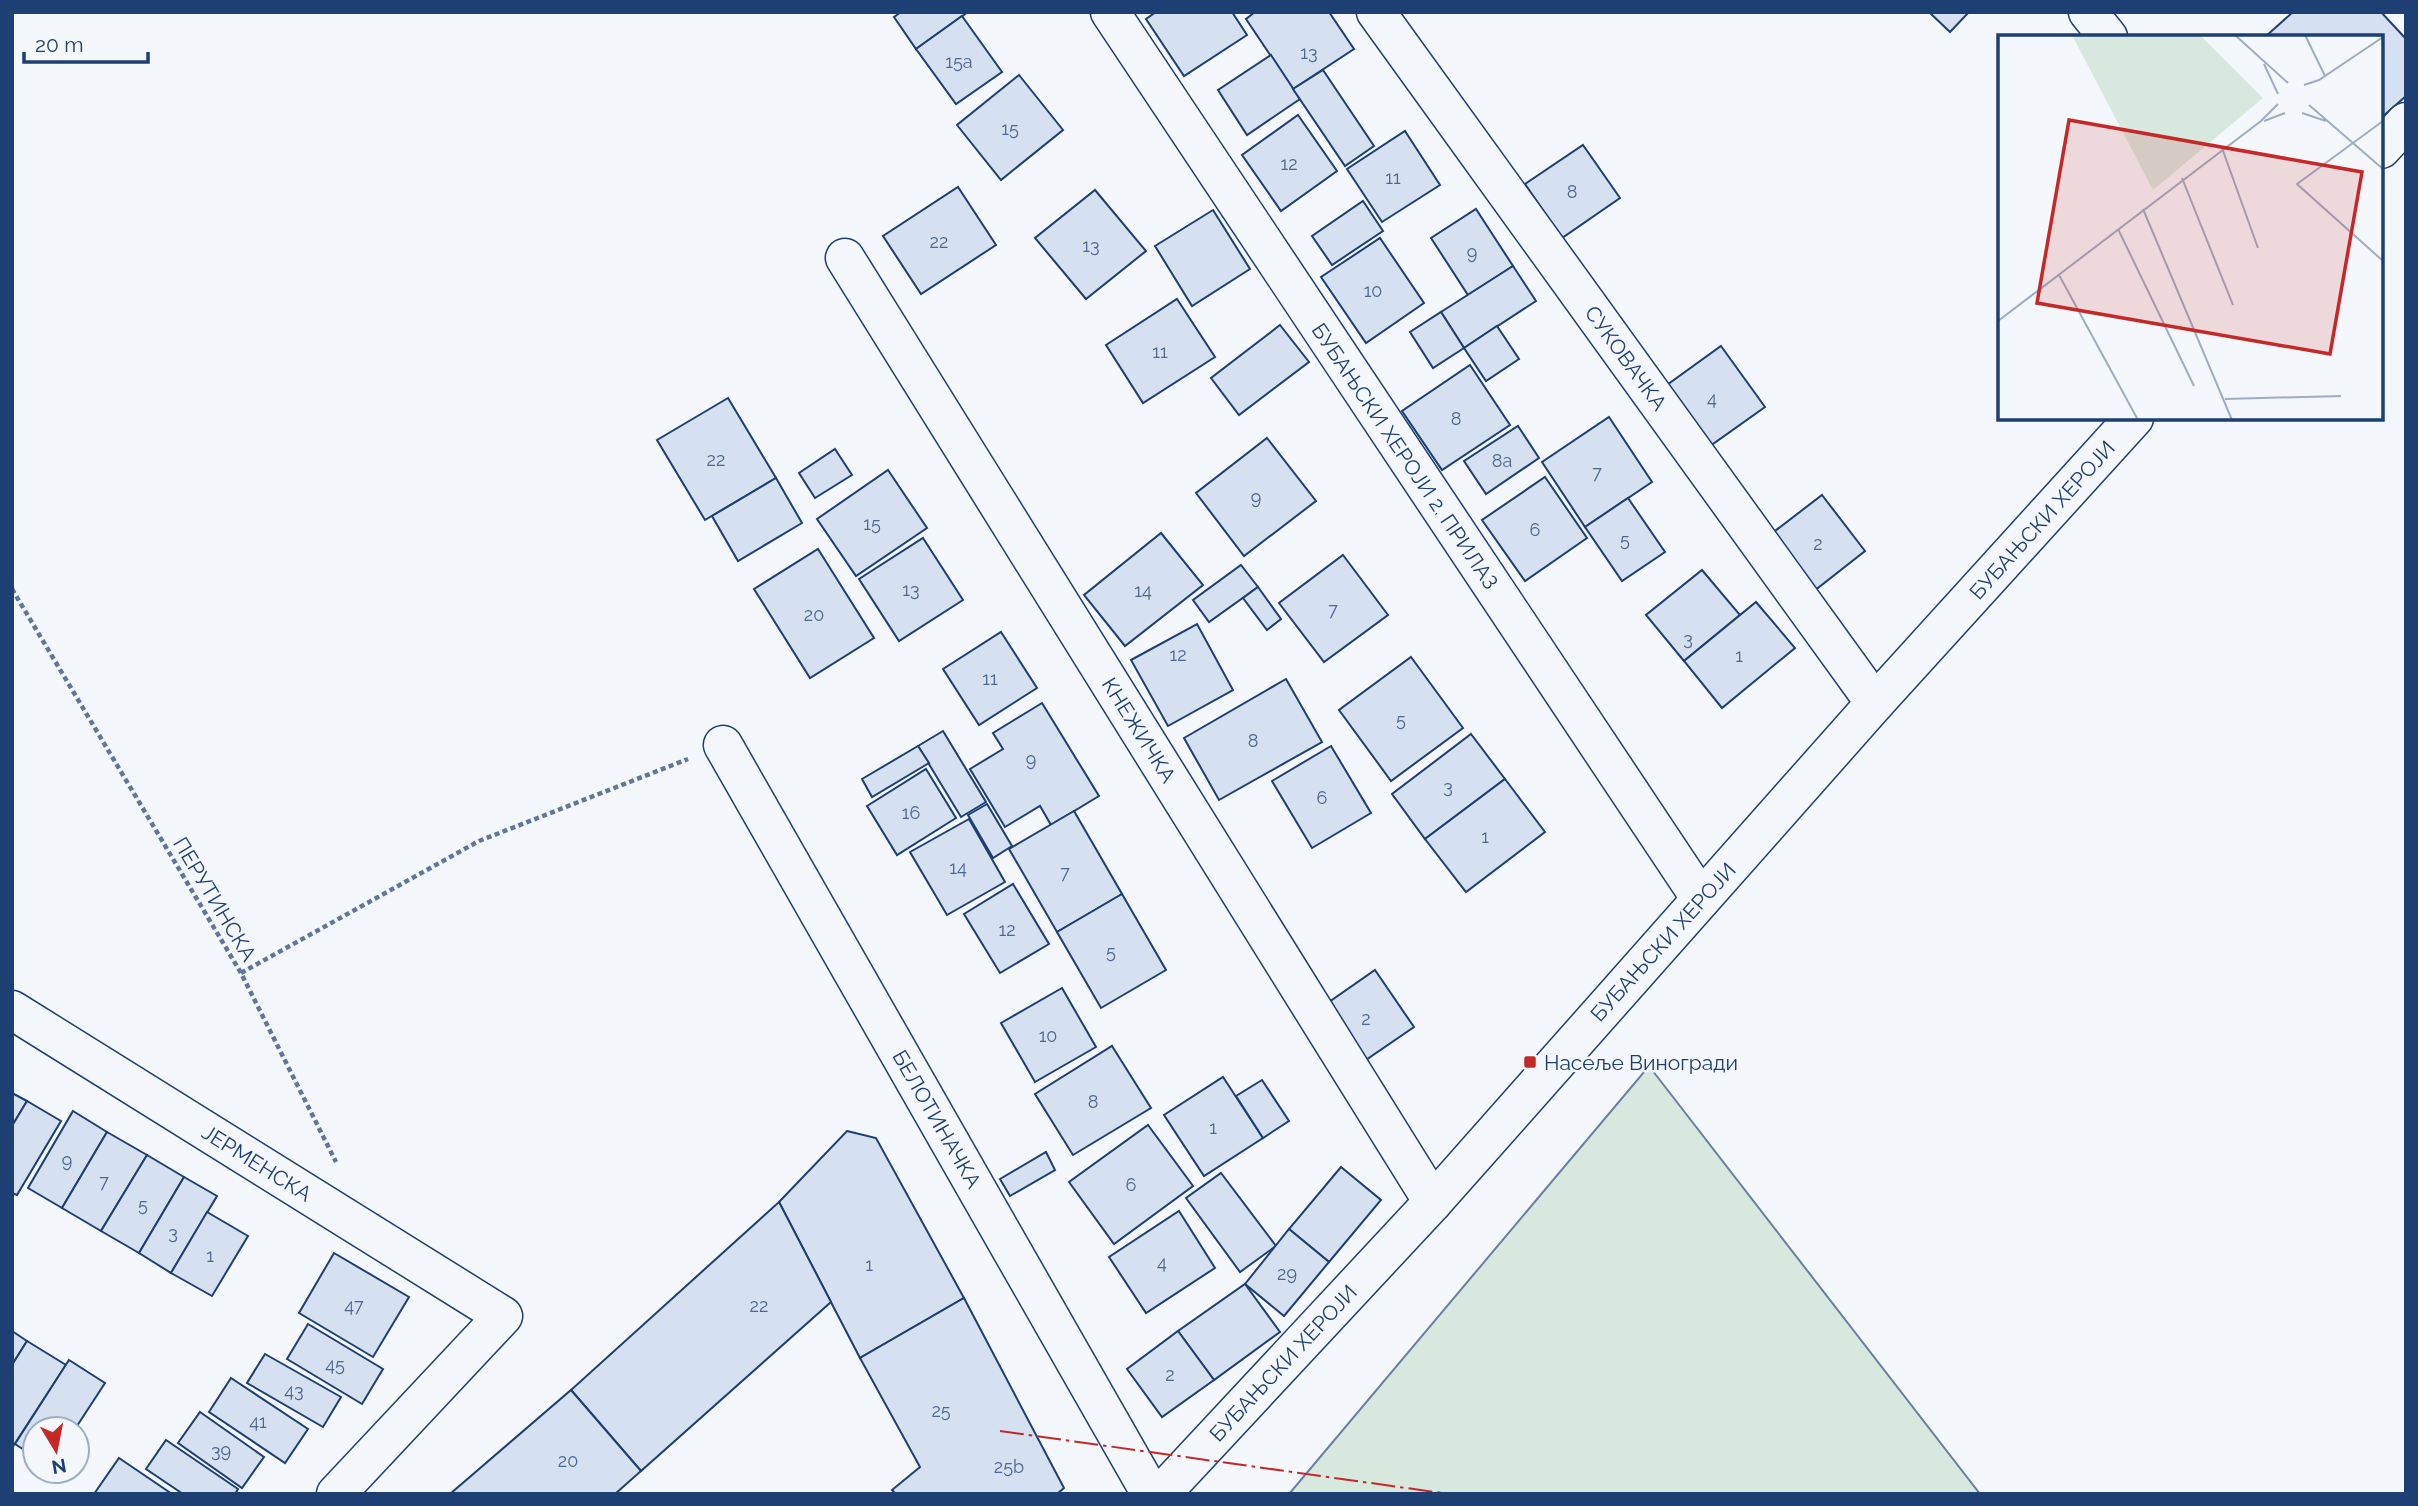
<svg xmlns="http://www.w3.org/2000/svg" width="2418" height="1506" viewBox="0 0 2418 1506" font-family="Raleway,sans-serif">
<style>
.green{fill:#d7e8df;stroke:#687fa3;stroke-width:2}
.building{fill:#d5e0f0;stroke:#1d3f73;stroke-width:2}
.lines{fill:none;stroke-linecap:round;stroke-linejoin:round}
.minor-casing{stroke:#1d3f73;stroke-width:41}
.path{stroke:#5e769c;stroke-width:4.5;stroke-dasharray:5 3.5;stroke-linecap:butt}
.minor{stroke:#f4f7fb;stroke-width:38}
.power{stroke:#c62828;stroke-width:2;stroke-dasharray:24 5 3.5 5;stroke-linecap:butt}
.poi-dot{fill:#c62828;stroke:#f4f7fb;stroke-width:2.5}
.labels{text-anchor:middle;dominant-baseline:central;stroke-width:5;stroke-linejoin:round;paint-order:stroke}
.number-label{font-size:18px;fill:#4b6792}
.street-label{font-size:21px;fill:#1d3f73;stroke:#f4f7fb}
.poi-label{font-size:21px;fill:#1d3f73;stroke:#f4f7fb;text-anchor:start}
.inset-road{fill:none;stroke:#9eadc5;stroke-width:2}
.view{fill:#c62828;fill-opacity:0.15;stroke:#c62828;stroke-width:3.5}
.inset-edge{fill:none;stroke:#1d3f73;stroke-width:3.5}
</style>
<rect width="100%" height="100%" fill="#f4f7fb"/>
<!-- green -->
<polygon class="green" points="1649,1066 1980,1494 1289,1494"/>
<!-- building -->
<g class="building">
<polygon points="901,12 968,12 916,49 894,17"/>
<polygon points="1156,12 1232,12 1247,35 1184,76 1146,19"/>
<polygon points="1255,12 1329,12 1354,49 1293,89 1246,19"/>
<polygon points="1929,12 1969,12 1950,32"/>
<polygon points="2293,12 2381,12 2406,39 2406,96 2381,118 2381,37 2265,37"/>
<polygon points="962,16 1002,72 956,104 916,49"/>
<polygon points="1271,55 1300,99 1247,135 1218,90"/>
<polygon points="1323,70 1374,146 1345,166 1293,89"/>
<polygon points="1019,75 1063,130 1001,180 957,125"/>
<polygon points="1298,115 1337,171 1281,211 1242,155"/>
<polygon points="1405,131 1440,185 1382,222 1347,169"/>
<polygon points="1583,145 1620,198 1562,238 1525,184"/>
<polygon points="958,187 996,245 921,294 883,236"/>
<polygon points="1095,190 1146,251 1086,299 1035,238"/>
<polygon points="1363,201 1383,231 1332,265 1312,236"/>
<polygon points="1476,209 1513,266 1468,295 1431,238"/>
<polygon points="1213,210 1250,269 1192,306 1155,246"/>
<polygon points="1380,238 1424,303 1366,343 1321,277"/>
<polygon points="1513,266 1536,301 1464,348 1441,312"/>
<polygon points="1177,299 1215,357 1143,403 1106,345"/>
<polygon points="1441,312 1464,348 1433,368 1410,332"/>
<polygon points="1280,325 1309,362 1239,415 1211,378"/>
<polygon points="1497,326 1519,359 1486,381 1464,348"/>
<polygon points="1721,346 1765,407 1703,451 1660,390"/>
<polygon points="1470,365 1510,425 1442,470 1402,411"/>
<polygon points="728,398 776,478 705,520 657,440"/>
<polygon points="1609,417 1652,482 1585,527 1542,462"/>
<polygon points="1518,426 1539,458 1486,494 1464,461"/>
<polygon points="1267,438 1316,501 1244,556 1196,493"/>
<polygon points="835,449 852,475 815,498 799,473"/>
<polygon points="888,470 927,528 856,576 817,519"/>
<polygon points="1545,477 1587,538 1525,581 1482,520"/>
<polygon points="776,478 802,523 738,561 712,516"/>
<polygon points="1822,495 1865,551 1814,591 1771,534"/>
<polygon points="1628,498 1665,552 1622,581 1585,527"/>
<polygon points="1161,533 1203,585 1125,646 1084,595"/>
<polygon points="923,538 963,600 899,641 859,579"/>
<polygon points="818,549 874,638 810,678 754,589"/>
<polygon points="1343,555 1388,615 1324,662 1279,603"/>
<polygon points="1241,565 1258,587 1209,622 1193,600"/>
<polygon points="1702,570 1740,615 1684,661 1646,615"/>
<polygon points="1258,587 1281,619 1267,630 1243,598"/>
<polygon points="1756,602 1795,648 1722,708 1684,661"/>
<polygon points="1197,624 1233,690 1168,726 1131,660"/>
<polygon points="1001,632 1037,688 979,725 943,669"/>
<polygon points="1411,657 1463,728 1391,781 1339,710"/>
<polygon points="1286,679 1322,742 1219,800 1184,738"/>
<polygon points="1042,703 1099,796 1051,825 1040,806 1005,827 970,769 1003,749 993,733"/>
<polygon points="943,731 986,802 961,817 918,746"/>
<polygon points="1471,734 1505,779 1425,839 1392,794"/>
<polygon points="918,746 929,763 872,797 862,779"/>
<polygon points="1331,746 1371,813 1312,848 1272,781"/>
<polygon points="926,769 956,818 897,855 867,806"/>
<polygon points="1505,779 1545,832 1466,892 1425,839"/>
<polygon points="987,804 1012,846 993,858 968,815"/>
<polygon points="1074,811 1122,894 1057,932 1009,849"/>
<polygon points="969,819 1005,882 947,915 910,852"/>
<polygon points="1013,884 1049,944 1000,973 964,914"/>
<polygon points="1122,894 1166,970 1101,1008 1057,932"/>
<polygon points="1375,970 1414,1027 1357,1066 1319,1009"/>
<polygon points="1062,988 1096,1047 1035,1082 1001,1023"/>
<polygon points="1112,1046 1151,1108 1073,1155 1035,1094"/>
<polygon points="1223,1077 1263,1138 1204,1176 1164,1115"/>
<polygon points="1262,1080 1289,1121 1263,1138 1236,1096"/>
<polygon points="12,1093 27,1101 12,1126"/>
<polygon points="27,1101 61,1121 17,1195 12,1193 12,1126"/>
<polygon points="73,1111 107,1132 62,1208 28,1188"/>
<polygon points="1148,1125 1193,1186 1114,1244 1069,1182"/>
<polygon points="847,1131 876,1138 964,1298 860,1358 779,1202"/>
<polygon points="107,1132 147,1155 101,1231 62,1208"/>
<polygon points="1046,1152 1055,1170 1010,1196 1000,1179"/>
<polygon points="147,1155 184,1177 139,1253 101,1231"/>
<polygon points="1341,1167 1381,1200 1329,1262 1289,1229"/>
<polygon points="1221,1173 1276,1246 1240,1272 1186,1198"/>
<polygon points="184,1177 217,1196 171,1273 139,1253"/>
<polygon points="779,1202 831,1302 641,1471 571,1390"/>
<polygon points="1179,1211 1215,1268 1146,1313 1109,1257"/>
<polygon points="207,1212 248,1236 212,1296 171,1273"/>
<polygon points="1289,1229 1329,1262 1284,1316 1245,1284"/>
<polygon points="334,1253 409,1297 373,1357 299,1313"/>
<polygon points="1245,1284 1280,1332 1214,1380 1178,1331"/>
<polygon points="964,1298 1064,1488 1057,1494 896,1494 892,1490 920,1467 860,1358"/>
<polygon points="308,1324 383,1369 362,1404 287,1359"/>
<polygon points="12,1331 27,1341 12,1365"/>
<polygon points="1178,1331 1214,1380 1162,1417 1127,1369"/>
<polygon points="27,1341 66,1365 12,1448 12,1365"/>
<polygon points="265,1354 341,1397 323,1427 247,1383"/>
<polygon points="69,1360 105,1383 75,1429 35,1429 35,1457 15,1444"/>
<polygon points="231,1378 308,1429 285,1463 209,1412"/>
<polygon points="571,1390 641,1471 615,1494 450,1494"/>
<polygon points="200,1412 264,1457 242,1488 178,1443"/>
<polygon points="166,1440 238,1489 235,1494 183,1494 146,1469"/>
<polygon points="119,1458 172,1494 94,1494"/>
</g>
<g class="lines">
<!-- minor casing -->
<g class="minor-casing">
<g id="minor">
<polyline points="1110,12 1701,899"/>
<polyline points="1376,12 1875,703"/>
<polyline points="2088,12 2108,37"/>
<polyline points="2381,149 2406,122"/>
<polyline points="845,258 1433,1202"/>
<polyline points="723,745 1151,1494"/>
<polyline points="12,1010 503,1316 336,1494"/>
<polyline points="1161,1494 1433,1202 1875,703 2134,418"/>
</g>
</g>
<!-- path -->
<g class="path">
<polyline points="12,589 241,973 336,1162"/>
<polyline points="241,973 479,841 688,759"/>
</g>
<!-- minor -->
<use href="#minor" class="minor"/>
<!-- power -->
<polyline class="power" points="1000,1431 1449,1494"/>
</g>
<!-- markers -->
<rect class="poi-dot" x="1523" y="1055" width="14" height="14" rx="3.5"/>
<g class="labels">
<!-- number labels -->
<g class="number-label">
<text x="1309" y="52">13</text>
<text x="959" y="61">15a</text>
<text x="1010" y="128">15</text>
<text x="1289" y="163">12</text>
<text x="1393" y="177">11</text>
<text x="1572" y="191">8</text>
<text x="939" y="241">22</text>
<text x="1091" y="245">13</text>
<text x="1472" y="252">9</text>
<text x="1373" y="290">10</text>
<text x="1160" y="351">11</text>
<text x="1712" y="398">4</text>
<text x="1456" y="418">8</text>
<text x="716" y="459">22</text>
<text x="1502" y="460">8a</text>
<text x="1597" y="472">7</text>
<text x="1256" y="497">9</text>
<text x="872" y="523">15</text>
<text x="1535" y="529">6</text>
<text x="1625" y="539">5</text>
<text x="1818" y="543">2</text>
<text x="911" y="589">13</text>
<text x="1143" y="590">14</text>
<text x="1333" y="609">7</text>
<text x="814" y="614">20</text>
<text x="1688" y="638">3</text>
<text x="1178" y="654">12</text>
<text x="1739" y="655">1</text>
<text x="990" y="678">11</text>
<text x="1401" y="719">5</text>
<text x="1253" y="740">8</text>
<text x="1031" y="759">9</text>
<text x="1448" y="786">3</text>
<text x="1322" y="797">6</text>
<text x="911" y="812">16</text>
<text x="1485" y="836">1</text>
<text x="958" y="867">14</text>
<text x="1065" y="872">7</text>
<text x="1007" y="929">12</text>
<text x="1111" y="951">5</text>
<text x="1366" y="1018">2</text>
<text x="1048" y="1035">10</text>
<text x="1093" y="1101">8</text>
<text x="1213" y="1127">1</text>
<text x="67" y="1160">9</text>
<text x="104" y="1181">7</text>
<text x="1131" y="1184">6</text>
<text x="143" y="1204">5</text>
<text x="173" y="1232">3</text>
<text x="210" y="1255">1</text>
<text x="1162" y="1262">4</text>
<text x="869" y="1264">1</text>
<text x="1287" y="1273">29</text>
<text x="354" y="1305">47</text>
<text x="759" y="1305">22</text>
<text x="335" y="1364">45</text>
<text x="1170" y="1374">2</text>
<text x="294" y="1390">43</text>
<text x="941" y="1410">25</text>
<text x="258" y="1421">41</text>
<text x="221" y="1450">39</text>
<text x="568" y="1460">20</text>
<text x="1009" y="1466">25b</text>
</g>
<!-- street labels -->
<g class="street-label">
<text transform="translate(1626 358) rotate(54)">СУКОВАЧКА</text>
<text transform="translate(1405 456) rotate(56)">БУБАЊСКИ ХЕРОЈИ 2. ПРИЛАЗ</text>
<text transform="translate(2042 520) rotate(-48)">БУБАЊСКИ ХЕРОЈИ</text>
<text transform="translate(1139 730) rotate(58)">КНЕЖИЧКА</text>
<text transform="translate(215 899) rotate(59)">ПЕРУТИНСКА</text>
<text transform="translate(1663 942) rotate(-48)">БУБАЊСКИ ХЕРОЈИ</text>
<text transform="translate(937 1119) rotate(60)">БЕЛОТИНАЧКА</text>
<text transform="translate(257 1163) rotate(32)">ЈЕРМЕНСКА</text>
<text transform="translate(1283 1363) rotate(-47)">БУБАЊСКИ ХЕРОЈИ</text>
</g>
<!-- poi labels -->
<g class="poi-label">
<text x="1544" y="1062">Насеље Виногради</text>
</g>
</g>
<!-- overview -->
<g transform="translate(1998 35)">
<rect width="385" height="385" fill="#f4f7fb"/>
<path d="M 74,0 L 202,0 L 265,63 L 155,155 Z" fill="#d7e8df"/>
<path class="inset-road" d="M 237,0 L 290,48M 307,0 L 327,41M 266,29 L 280,59M 306,50 L 321,45 L 385,2M 311,70 L 385,134M 304,78 L 328,86M 266,86 L 287,78M 385,86 L 299,149 L 385,226M 224,113 L 260,213M 184,143 L 235,270M 145,174 L 234,385M 120,194 L 196,351M 61,240 L 140,385M 0,286 L 263,86 L 280,69M 227,364 L 343,361"/>
<path class="view" d="M 71,85 L 364,137 L 332,319 L 39,268 Z"/>
<rect width="385" height="385" class="inset-edge"/>
</g>
<!-- border -->
<rect width="2418" height="1506" fill="none" stroke="#1d3f73" stroke-width="28"/>
<!-- north arrow -->
<g transform="translate(56 1450) rotate(170)"><circle r="33" fill="#f4f7fb" stroke="#9eadc5" stroke-width="2"/>
<path d="M0-5L12 26L0 18L-12 26Z" fill="#c62828"/>
<text y="-10" font-size="19" font-weight="bold" text-anchor="middle" fill="#1d3f73">N</text>
</g>
<!-- scale -->
<path d="M24 52v10h124v-10" fill="none" stroke="#1d3f73" stroke-width="3.5"/>
<text x="35" y="52" font-size="21" fill="#1d3f73" stroke="#f4f7fb" stroke-width="5" paint-order="stroke">20 m</text>
</svg>
